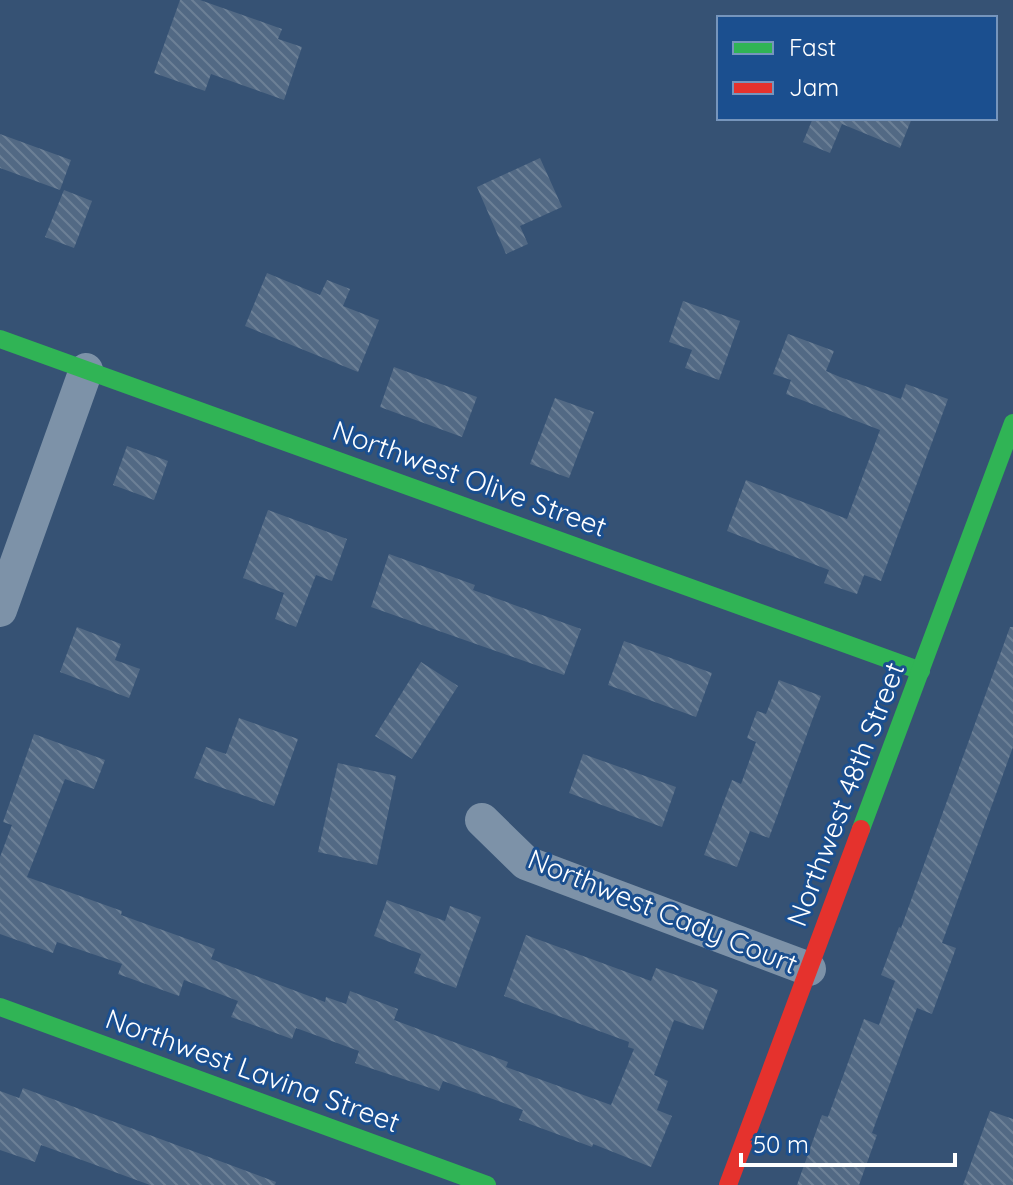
<svg xmlns="http://www.w3.org/2000/svg" width="1013" height="1185" viewBox="0 0 1013 1185" font-family="Quicksand,sans-serif">
<style>
.building{fill:url(#building-back-hatch)}
.lines{fill:none;stroke-linecap:round;stroke-linejoin:round}
.street{stroke:#7d92a8;stroke-width:34}
.fast{stroke:#30b455;stroke-width:18}
.jam{stroke:#e5322d;stroke-width:18}
.labels{text-anchor:middle;dominant-baseline:central;stroke-width:6;stroke-linejoin:round;paint-order:stroke}
.street-label{font-size:28px;fill:#fff;stroke:#1b4f8f}
</style>
<defs>
<pattern id="building-back-hatch" width="6" height="6" patternUnits="userSpaceOnUse" patternTransform="scale(2)"><rect width="6" height="6" fill="#526984"/><path d="M-1 5l2 2M0 0l6 6M5-1l2 2" fill="none" stroke="#6c8096"/></pattern>
</defs>
<rect width="100%" height="100%" fill="#365274"/>
<!-- building -->
<g class="building">
<polygon points="180,0 200,0 282,29 278,39 302,47 284,100 211,74 205,91 154,73"/>
<polygon points="813,118 912,118 900,148 842,124 830,153 803,142"/>
<polygon points="0,134 71,160 60,190 0,168"/>
<polygon points="540,158 562,207 520,226 528,244 506,254 477,187"/>
<polygon points="64,190 92,201 74,248 45,237"/>
<polygon points="267,273 320,295 327,280 350,289 343,306 379,320 358,372 245,326"/>
<polygon points="683,301 740,321 719,380 685,368 692,350 669,342"/>
<polygon points="788,334 834,351 826,371 840,377 901,399 906,384 948,399 881,581 864,575 857,594 824,583 829,570 727,531 746,480 847,519 880,430 786,394 791,380 773,374"/>
<polygon points="394,367 477,397 462,437 380,407"/>
<polygon points="555,398 594,412 569,478 530,464"/>
<polygon points="127,446 168,461 154,500 113,485"/>
<polygon points="268,510 347,539 332,581 316,575 296,627 275,619 284,593 243,578"/>
<polygon points="389,554 475,585 473,590 581,629 564,675 371,607"/>
<polygon points="77,627 121,644 115,660 140,669 129,698 60,672"/>
<polygon points="1010,627 1013,627 1013,747 942,943 956,948 932,1014 917,1008 872,1133 877,1135 859,1185 797,1185 822,1115 828,1117 864,1019 879,1025 895,981 881,975 899,927 901,928"/>
<polygon points="624,641 712,673 696,717 608,685"/>
<polygon points="421,662 458,686 412,759 375,736"/>
<polygon points="779,680 821,696 769,838 750,831 737,867 704,855 732,780 741,784 756,742 747,738 757,711 766,714"/>
<polygon points="239,718 298,739 274,806 194,778 206,747 226,754"/>
<polygon points="34,734 105,760 94,789 65,779 27,877 122,911 121,915 215,949 211,959 325,1002 326,997 346,1004 350,991 398,1009 394,1020 508,1062 506,1067 611,1105 634,1049 628,1047 629,1042 504,996 526,935 651,981 656,968 718,990 703,1030 674,1020 654,1075 668,1081 657,1110 672,1116 651,1167 593,1144 592,1147 519,1120 523,1110 443,1081 439,1091 355,1063 359,1051 296,1028 292,1039 231,1017 238,1001 184,980 179,996 118,974 122,964 57,942 53,953 0,934 0,857 12,825 3,822"/>
<polygon points="583,754 676,787 662,827 569,793"/>
<polygon points="338,763 396,776 377,865 318,852"/>
<polygon points="387,900 445,921 450,906 481,917 456,988 414,973 421,954 374,936"/>
<polygon points="23,1088 276,1182 275,1185 150,1185 41,1145 35,1162 0,1150 0,1091 19,1098"/>
<polygon points="990,1111 1013,1119 1013,1185 963,1185"/>
</g>
<g class="lines">
<!-- street -->
<g class="street">
<polyline points="0,610 86,370"/>
<polyline points="482,820 526,863 809,969"/>
</g>
<!-- fast -->
<g class="fast">
<polyline points="0,339 921,671"/>
<polyline points="861,829 1013,423"/>
<polyline points="0,1007 487,1185"/>
</g>
<!-- jam -->
<polyline class="jam" points="728,1185 861,829"/>
</g>
<g class="labels">
<!-- street labels -->
<g class="street-label">
<text transform="translate(470 478) rotate(20)">Northwest Olive Street</text>
<text transform="translate(845 794) rotate(-69)">Northwest 48th Street</text>
<text transform="translate(663 911) rotate(22)">Northwest Cady Court</text>
<text transform="translate(253 1070) rotate(20)">Northwest Lavina Street</text>
</g>
</g>
<!-- legend -->
<rect x="717" y="16" width="280" height="104" fill="#1b4f8f" stroke="#7695bc" stroke-width="2"/>
<rect x="733" y="42" width="40" height="12" fill="#30b455" stroke="#7695bc" stroke-width="2"/>
<text x="789" y="56" font-size="24" fill="#ffffff">Fast</text>
<rect x="733" y="82" width="40" height="12" fill="#e5322d" stroke="#7695bc" stroke-width="2"/>
<text x="789" y="96" font-size="24" fill="#ffffff">Jam</text>
<!-- scale -->
<path d="M741 1153v12h214v-12" fill="none" stroke="#ffffff" stroke-width="4"/>
<text x="753" y="1153" font-size="24" fill="#ffffff" stroke="#1b4f8f" stroke-width="6" paint-order="stroke">50 m</text>
</svg>
